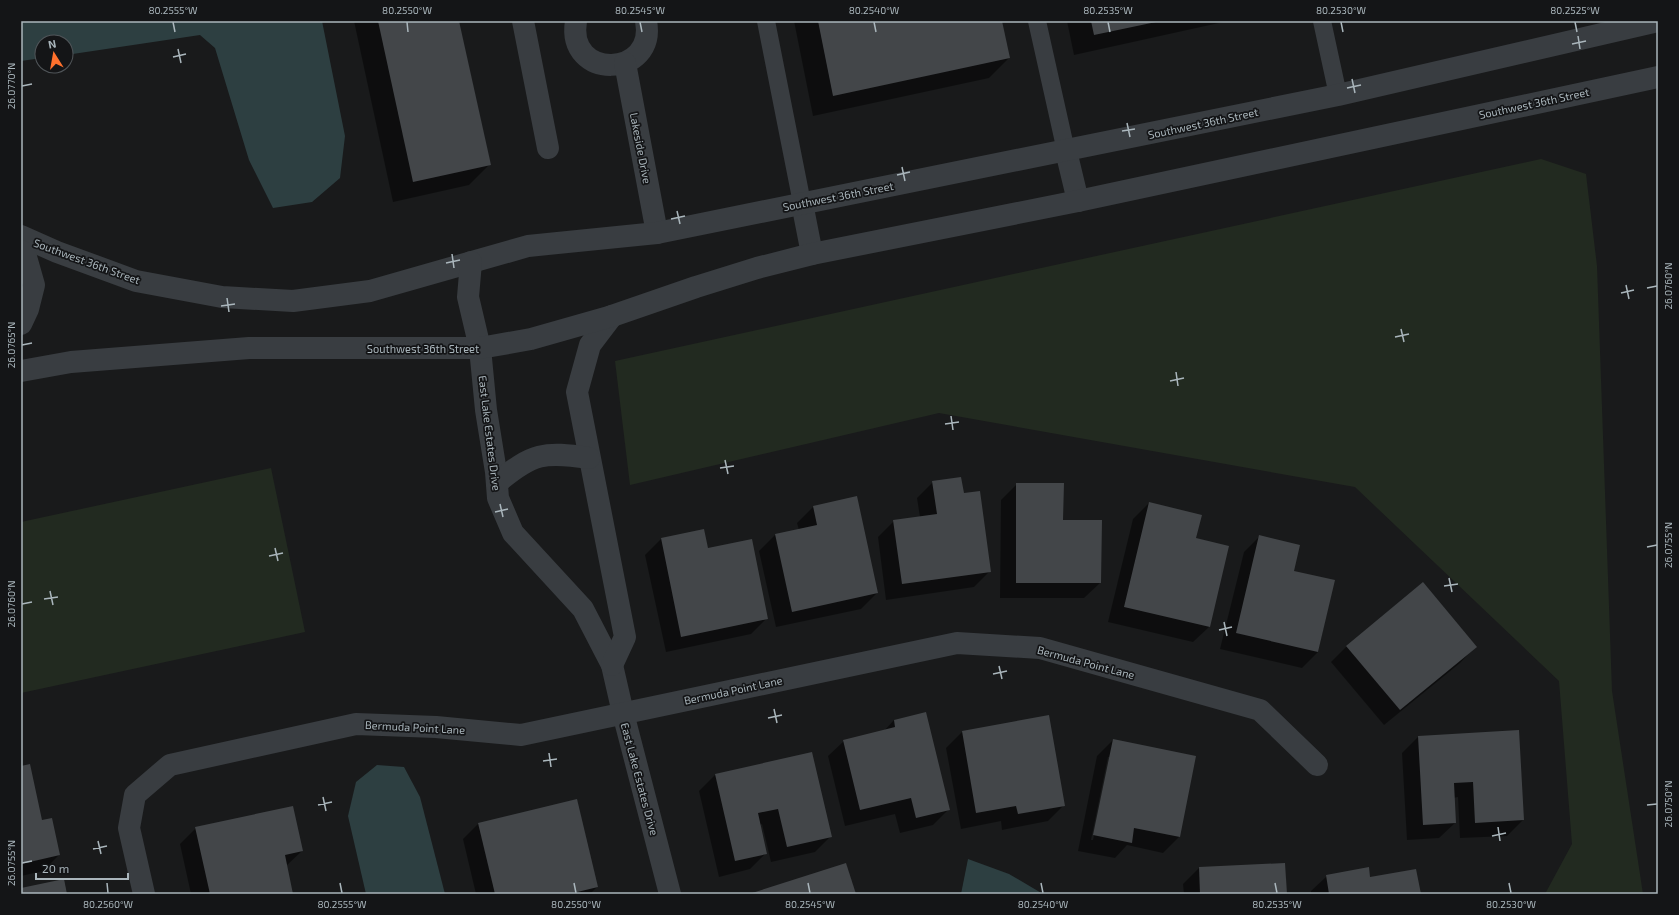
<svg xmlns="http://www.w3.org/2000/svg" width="1679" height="915" viewBox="0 0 1679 915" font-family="'Exo 2',sans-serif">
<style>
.green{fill:#222a20}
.water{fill:#2d3f41}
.shadow{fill:#0007;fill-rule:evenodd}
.building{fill:#434649}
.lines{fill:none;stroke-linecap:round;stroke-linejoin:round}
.lane{stroke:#393d41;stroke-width:18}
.street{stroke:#393d41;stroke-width:22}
.ticks{fill:none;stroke:#aab6bc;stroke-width:1.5}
.labels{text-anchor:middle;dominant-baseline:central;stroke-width:3.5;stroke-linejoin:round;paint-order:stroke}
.street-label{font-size:11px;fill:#aab6bc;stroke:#141517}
.neatline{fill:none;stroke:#aab6bc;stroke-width:1.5}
.ticks-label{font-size:10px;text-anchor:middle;fill:#aab6bc}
</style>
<rect width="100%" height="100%" fill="#191a1b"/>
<!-- green -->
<g class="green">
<polygon points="1541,159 1586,174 1597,266 1612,691 1643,894 1545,894 1572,844 1559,681 1355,487 939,413 630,485 615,361"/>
<polygon points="271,468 305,632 21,693 21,522"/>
</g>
<!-- water -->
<g class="water">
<polygon points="21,21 322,21 345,136 340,178 312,202 273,208 249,160 215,48 200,35 66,55 66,42 42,42 42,58 21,61"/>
<polygon points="377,765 404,767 420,797 445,894 366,894 348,816 356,782"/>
<polygon points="968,859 1009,874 1043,894 961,894"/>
</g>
<!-- shadow -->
<g class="shadow">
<polygon points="354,21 458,21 489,165 469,185 393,202"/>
<polygon points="794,21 1001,21 1009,58 989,78 813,116"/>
<polygon points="1067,21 1228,21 1074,55"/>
<polygon points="933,482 963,494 990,571 974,587 886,600 878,537 894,521 920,517 917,498"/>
<polygon points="1017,484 1062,521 1100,583 1084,598 1000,598 1001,500"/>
<polygon points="1149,503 1195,539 1209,627 1193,642 1108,622 1133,519"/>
<polygon points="813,507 877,593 861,609 776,627 759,551 775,535 799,530 797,523"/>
<polygon points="703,530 708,549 767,618 751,634 666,652 645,555 661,539"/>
<polygon points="1260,536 1293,572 1334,581 1318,652 1302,668 1220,649 1244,552"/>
<polygon points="1347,646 1475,647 1460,663 1384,725 1331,662"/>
<polygon points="894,720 949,809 933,825 900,833 895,814 845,826 828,756 844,741 884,731"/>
<polygon points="962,732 1064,805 1048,821 1002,830 1001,821 961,829 946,748"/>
<polygon points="1418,737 1523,820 1507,836 1460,838 1458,797 1453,798 1455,823 1439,838 1407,840 1402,753"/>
<path d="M 1113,740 L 1195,757 L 1179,837 L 1163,853 L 1127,845 L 1115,858 L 1078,851 L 1097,756 ZM 1108,757 L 1110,757 L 1093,840 L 1091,840 Z"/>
<polygon points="21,767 42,821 59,855 43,871 21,876"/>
<polygon points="715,775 831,836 815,852 771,862 762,824 760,825 766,853 750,869 719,877 699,791"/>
<polygon points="479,823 597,887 590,894 476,894 463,839"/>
<polygon points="196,828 302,851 286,866 292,894 191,894 180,844"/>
<polygon points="1199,868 1286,894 1184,894 1183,884"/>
<polygon points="1327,876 1369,878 1420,894 1311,894 1311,891"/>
</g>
<!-- building -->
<g class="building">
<polygon points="378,21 459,21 491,165 413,182"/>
<polygon points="818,21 1002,21 1010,58 833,96"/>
<polygon points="1091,21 1156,21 1156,22 1094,35"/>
<polygon points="961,477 964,493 980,491 991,572 902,584 893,520 937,514 932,481"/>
<polygon points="1016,483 1064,483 1063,520 1102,520 1101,583 1016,583"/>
<polygon points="857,496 878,593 792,612 775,534 817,525 813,506"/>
<polygon points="1149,502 1202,515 1196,538 1229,546 1210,627 1124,607"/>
<polygon points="704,529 708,548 752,539 768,619 681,637 661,538"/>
<polygon points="1259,535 1300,545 1294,571 1335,580 1318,652 1236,633"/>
<polygon points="1423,582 1477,647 1400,710 1346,646"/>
<polygon points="926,712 950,810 916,818 911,798 860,810 843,740 895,727 894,720"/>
<polygon points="1049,715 1065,806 1018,814 1016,806 976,813 962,731"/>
<polygon points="1519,730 1524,820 1475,823 1473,782 1454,783 1456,823 1423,825 1418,736"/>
<polygon points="1113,739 1196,756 1180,837 1134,828 1132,843 1093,835"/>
<polygon points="812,752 832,837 787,847 778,809 758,813 767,854 735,861 715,774"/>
<polygon points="30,764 42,820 52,818 60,855 21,864 21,766"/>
<polygon points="577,799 598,887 569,894 495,894 478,823"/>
<polygon points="293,806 303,851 285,855 293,894 210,894 195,827"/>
<polygon points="846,863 856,894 749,894"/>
<polygon points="1285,863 1287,894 1200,894 1199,867"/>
<polygon points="1369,867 1370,877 1416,869 1421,894 1329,894 1326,875"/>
<polygon points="64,879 67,894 21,894 21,888"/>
</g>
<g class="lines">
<!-- lane -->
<g class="lane">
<polyline points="766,21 802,203"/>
<polyline points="1037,21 1066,151"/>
<polyline points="1322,21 1338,95"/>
</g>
<!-- street -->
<g class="street">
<polyline points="523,21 548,148"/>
<path d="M 576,21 C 566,81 657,78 646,21"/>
<polyline points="625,63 657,233"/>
<polyline points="1066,151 1078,201"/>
<polyline points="802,203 812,254"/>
<polyline points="21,236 57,252 136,281 222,297 293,301 370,291 528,246 657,233 1338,95 1658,21"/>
<polyline points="21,251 26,257 34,285 28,309 21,324"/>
<polyline points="471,262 468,297 480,348 486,410 496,472 498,498 513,533 583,609 612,665 623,713 670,894"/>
<polyline points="612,316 590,345 577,392 625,637 612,665"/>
<polyline points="21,371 71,362 249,348 480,348 531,339 612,316 696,287 757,268 812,254 1078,201 1658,77"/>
<path d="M 497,483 C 532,453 545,451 589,458"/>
<polyline points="144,894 129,828 135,795 170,765 356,724 436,727 521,735 957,643 1040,648 1260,710 1317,765"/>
</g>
</g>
<!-- ticks -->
<path class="ticks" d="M 173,22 L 175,32M 407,22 L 408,32M 640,22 L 642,32M 874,22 L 876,32M 1108,22 L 1110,32M 1341,22 L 1343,32M 1575,22 L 1577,32M 1578,36 L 1580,49M 1572,44 L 1586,41M 178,49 L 181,63M 173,57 L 186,54M 1352,79 L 1355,93M 22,86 L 32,84M 1347,88 L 1361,85M 1127,123 L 1130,137M 1122,131 L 1135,129M 902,167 L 905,181M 897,175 L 910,172M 677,211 L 680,224M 671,219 L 685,216M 452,254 L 454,268M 446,263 L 460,260M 1626,285 L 1629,299M 1647,288 L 1657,286M 1621,293 L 1634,290M 227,298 L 229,312M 221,306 L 235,304M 1401,329 L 1404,342M 1395,337 L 1409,334M 22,345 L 32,343M 1176,372 L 1178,386M 1170,381 L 1184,378M 951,416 L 953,430M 945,424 L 959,422M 725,460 L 728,474M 720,468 L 734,466M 500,504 L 503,517M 495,512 L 508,509M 1647,547 L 1657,545M 275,548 L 278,561M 269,556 L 283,553M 1449,578 L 1452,592M 1444,586 L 1458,584M 50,591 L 53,605M 44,599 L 58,597M 22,604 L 32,602M 1224,622 L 1227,636M 1219,630 L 1232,627M 999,666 L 1002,679M 993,674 L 1007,671M 774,709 L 777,723M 768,718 L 782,715M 549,753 L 551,767M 543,761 L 557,759M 323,797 L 326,811M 318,805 L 332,802M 1647,805 L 1657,804M 1498,827 L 1500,841M 1492,836 L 1506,833M 98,841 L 101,854M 93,849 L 107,846M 22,863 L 32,861M 107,883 L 108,893M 340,883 L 342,893M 574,883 L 576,893M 808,883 L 810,893M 1041,883 L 1043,893M 1275,883 L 1277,893M 1509,883 L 1511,893"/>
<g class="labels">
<!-- street labels -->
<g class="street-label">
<text transform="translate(1534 103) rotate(-12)">Southwest 36th Street</text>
<text transform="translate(1203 123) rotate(-12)">Southwest 36th Street</text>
<text transform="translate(641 148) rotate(79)">Lakeside Drive</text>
<text transform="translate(838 196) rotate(-11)">Southwest 36th Street</text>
<text transform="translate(87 261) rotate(20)">Southwest 36th Street</text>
<text x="423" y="348">Southwest 36th Street</text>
<text transform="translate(490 433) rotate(83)">East Lake Estates Drive</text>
<text transform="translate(1086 662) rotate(15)">Bermuda Point Lane</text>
<text transform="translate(733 690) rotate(-12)">Bermuda Point Lane</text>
<text transform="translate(415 727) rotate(3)">Bermuda Point Lane</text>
<text transform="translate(640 779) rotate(75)">East Lake Estates Drive</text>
</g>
</g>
<!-- border -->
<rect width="1679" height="915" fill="none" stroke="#141517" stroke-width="44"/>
<!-- north arrow -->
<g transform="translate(54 54) rotate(349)"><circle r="19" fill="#141517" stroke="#505559"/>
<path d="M0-3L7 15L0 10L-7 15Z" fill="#ff712d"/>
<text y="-6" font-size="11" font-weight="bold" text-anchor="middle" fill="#aab6bc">N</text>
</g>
<!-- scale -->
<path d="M36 873v6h92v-6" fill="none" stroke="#aab6bc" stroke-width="2"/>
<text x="42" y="873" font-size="12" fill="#aab6bc" stroke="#141517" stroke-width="3" paint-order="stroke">20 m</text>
<rect x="22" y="22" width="1635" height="871" class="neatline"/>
<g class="ticks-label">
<text x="173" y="14">80.2555°W</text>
<text x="407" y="14">80.2550°W</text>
<text x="640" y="14">80.2545°W</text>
<text x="874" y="14">80.2540°W</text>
<text x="1108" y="14">80.2535°W</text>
<text x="1341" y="14">80.2530°W</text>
<text x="1575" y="14">80.2525°W</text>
<text transform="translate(11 86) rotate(-90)" y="4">26.0770°N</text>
<text transform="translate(1668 286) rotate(-90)" y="4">26.0760°N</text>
<text transform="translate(11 345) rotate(-90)" y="4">26.0765°N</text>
<text transform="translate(1668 545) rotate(-90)" y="4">26.0755°N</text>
<text transform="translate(11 604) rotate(-90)" y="4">26.0760°N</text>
<text transform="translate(1668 804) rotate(-90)" y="4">26.0750°N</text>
<text transform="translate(11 863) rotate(-90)" y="4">26.0755°N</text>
<text x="108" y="908">80.2560°W</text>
<text x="342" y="908">80.2555°W</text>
<text x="576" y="908">80.2550°W</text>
<text x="810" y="908">80.2545°W</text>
<text x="1043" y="908">80.2540°W</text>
<text x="1277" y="908">80.2535°W</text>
<text x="1511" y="908">80.2530°W</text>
</g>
</svg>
